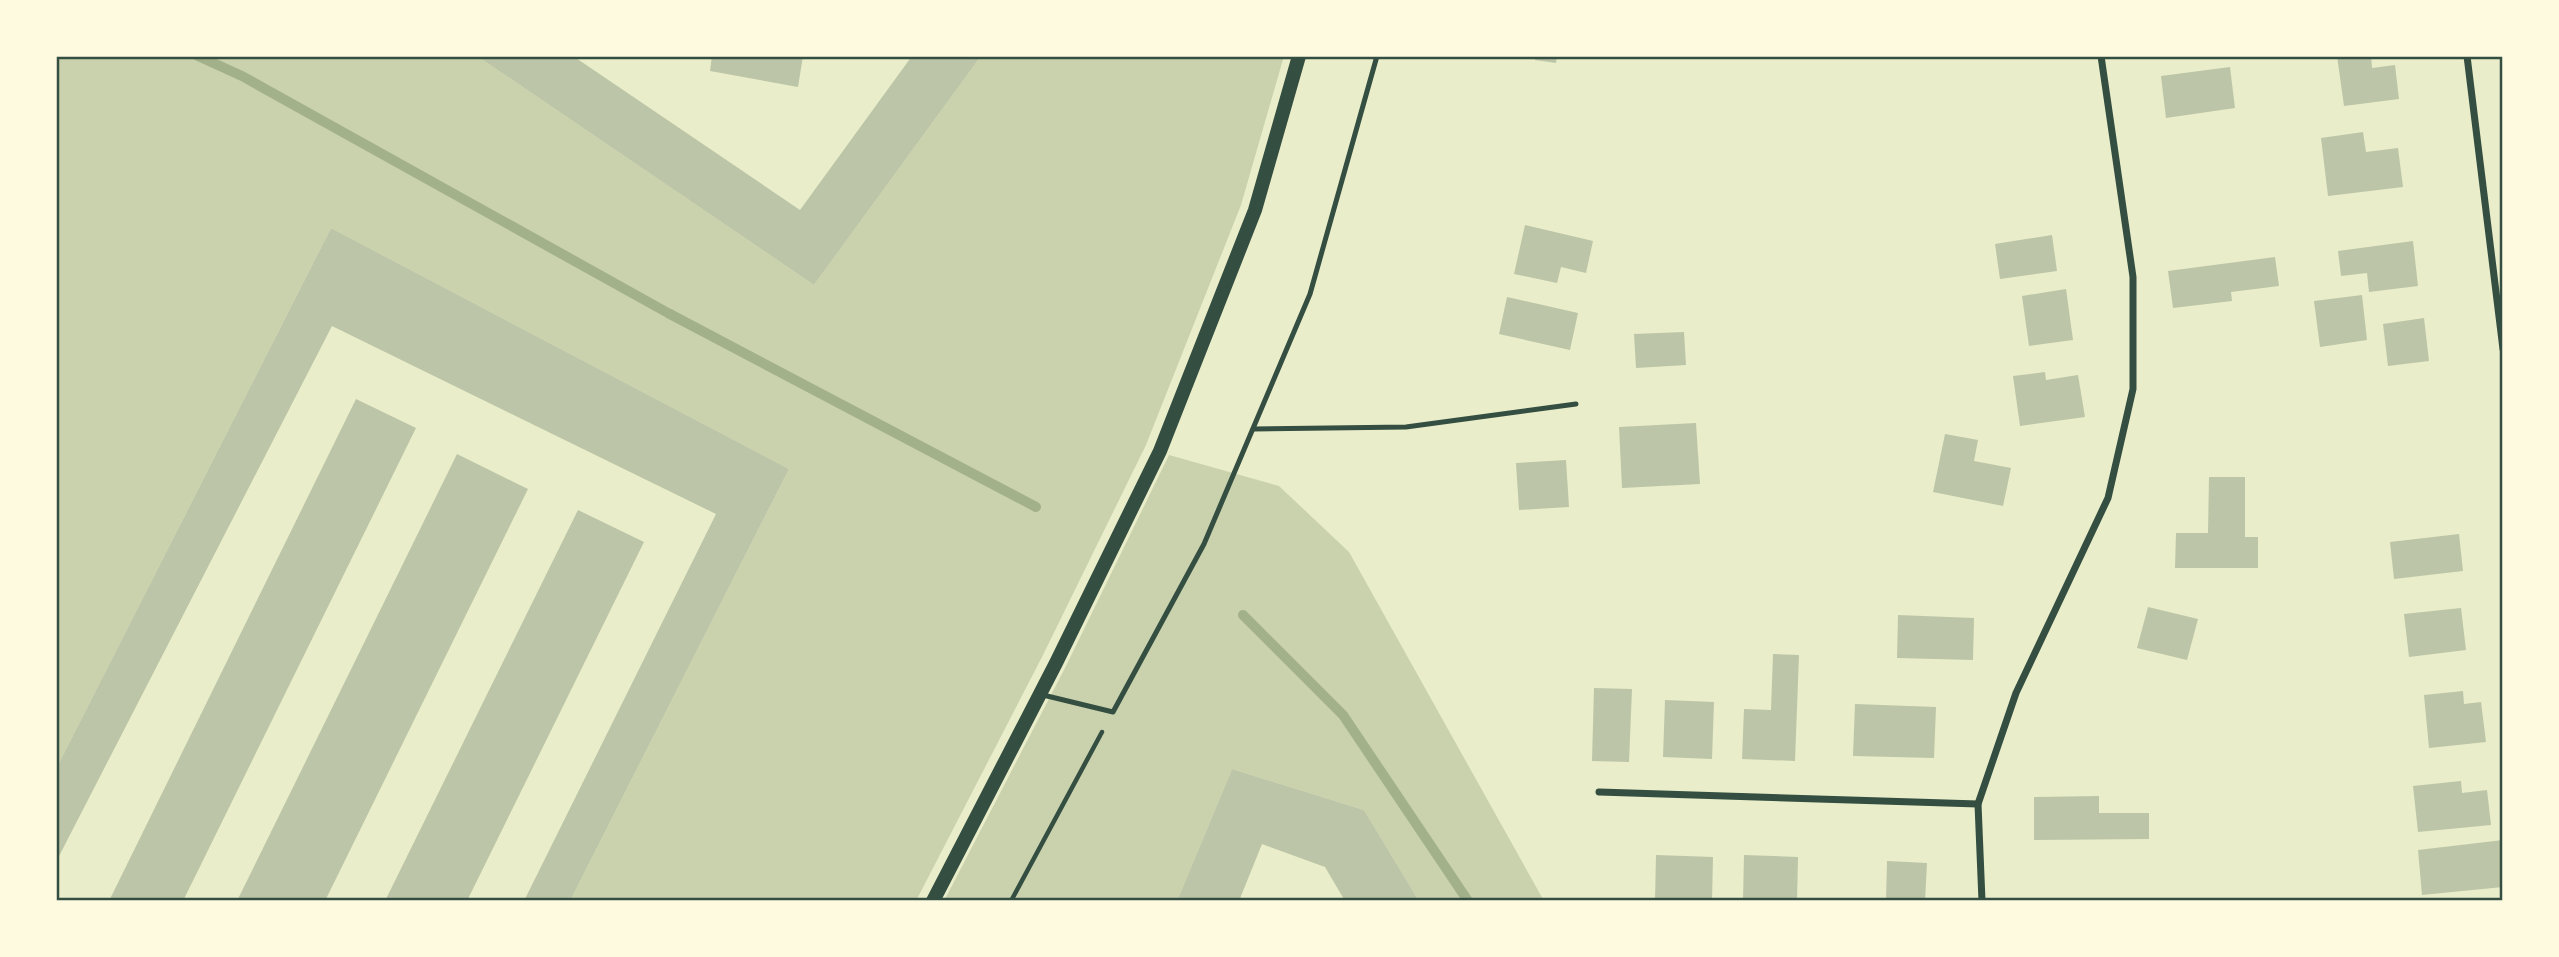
<svg xmlns="http://www.w3.org/2000/svg" width="2559" height="957" viewBox="0 0 2559 957" font-family="'Fira Sans Condensed',sans-serif">
<style>
.green{fill:#cad2ad}
.lines{fill:none;stroke-linecap:round;stroke-linejoin:round}
.stream{stroke:#a3b18a;stroke-width:10}
.building{fill:#bcc5a7}
.path{stroke:#344e41;stroke-width:4.5}
.service{stroke:#344e41;stroke-width:5}
.minor{stroke:#344e41;stroke-width:7}
.secondary{stroke:#344e41;stroke-width:14}
.neatline{fill:none;stroke:#344e41;stroke-width:2.5}
</style>
<rect width="100%" height="100%" fill="#e9edc9"/>
<!-- green -->
<g class="green">
<polygon points="56,56 477,56 814,285 981,56 1284,56 1241,205 1146,445 1042,657 916,901 570,901 789,469 331,228 56,769"/>
<polygon points="1169,455 1279,486 1349,552 1544,901 1419,901 1364,810 1232,769 1177,901 944,901 1065,668"/>
</g>
<g class="lines">
<!-- stream -->
<g class="stream">
<polyline points="198,56 242,76 668,313 1036,507"/>
<polyline points="1243,615 1343,715 1468,901"/>
</g>
</g>
<!-- building -->
<g class="building">
<polygon points="477,56 573,56 800,210 912,56 981,56 814,285"/>
<polygon points="712,56 803,56 798,87 710,71"/>
<polygon points="1536,56 1557,56 1556,63 1535,60"/>
<polygon points="2337,56 2371,56 2372,68 2395,65 2399,99 2344,106"/>
<polygon points="2230,67 2235,108 2166,118 2161,76"/>
<polygon points="2363,132 2366,152 2398,148 2403,187 2328,196 2321,138"/>
<polygon points="1525,225 1593,241 1586,273 1561,267 1557,283 1514,274"/>
<polygon points="331,228 789,469 570,901 524,901 716,514 332,326 56,862 56,769"/>
<polygon points="2052,235 2057,271 2000,279 1995,244"/>
<polygon points="2413,241 2418,286 2369,292 2367,273 2341,276 2338,251"/>
<polygon points="2275,257 2279,286 2231,292 2232,301 2173,308 2168,271"/>
<polygon points="2066,289 2073,340 2029,346 2022,296"/>
<polygon points="2362,295 2367,340 2320,347 2314,301"/>
<polygon points="1507,297 1578,313 1570,350 1499,334"/>
<polygon points="2424,318 2429,361 2388,366 2383,324"/>
<polygon points="1684,332 1686,365 1636,368 1634,334"/>
<polygon points="2045,372 2046,380 2078,375 2085,417 2020,426 2013,376"/>
<polygon points="356,399 416,428 183,901 109,901"/>
<polygon points="1696,423 1700,484 1622,488 1619,427"/>
<polygon points="1945,434 1978,440 1974,461 2011,468 2003,506 1933,492"/>
<polygon points="457,454 528,489 325,901 237,901"/>
<polygon points="1566,460 1569,507 1519,510 1516,463"/>
<polygon points="2209,477 2245,477 2245,537 2258,537 2258,568 2175,568 2176,533 2208,533"/>
<polygon points="578,510 644,542 467,901 385,901"/>
<polygon points="2459,534 2463,571 2394,579 2390,542"/>
<polygon points="2148,607 2198,619 2187,660 2137,648"/>
<polygon points="2461,608 2466,650 2409,657 2404,614"/>
<polygon points="1898,615 1974,618 1973,660 1897,658"/>
<polygon points="1773,654 1799,655 1795,761 1742,759 1744,709 1771,710"/>
<polygon points="1594,688 1632,689 1629,762 1592,761"/>
<polygon points="2463,691 2464,704 2481,702 2486,742 2429,748 2424,695"/>
<polygon points="1665,700 1714,702 1712,759 1663,757"/>
<polygon points="1855,704 1936,707 1934,758 1853,756"/>
<polygon points="1232,769 1364,810 1419,901 1345,901 1325,867 1262,844 1239,901 1177,901"/>
<polygon points="2461,781 2462,793 2487,790 2491,825 2418,832 2413,786"/>
<polygon points="2099,796 2099,813 2149,813 2149,839 2034,840 2034,797"/>
<polygon points="2503,840 2503,887 2422,895 2418,850"/>
<polygon points="1656,855 1713,857 1712,901 1655,901"/>
<polygon points="1744,855 1798,857 1797,901 1743,901"/>
<polygon points="1887,861 1927,863 1925,901 1886,901"/>
</g>
<g class="lines">
<!-- path -->
<polyline class="path" points="1011,901 1102,732"/>
<!-- service -->
<g class="service">
<polyline points="1253,429 1406,427 1576,404"/>
<polyline points="1043,695 1113,712 1204,544 1310,294 1377,56"/>
</g>
<!-- minor -->
<g class="minor">
<polyline points="2467,56 2503,349"/>
<polyline points="1599,792 1978,804"/>
<polyline points="1982,901 1978,804 2016,693 2108,498 2133,389 2133,277 2101,56"/>
</g>
<!-- secondary -->
<polyline class="secondary" points="933,901 1056,663 1160,451 1255,210 1299,56"/>
</g>
<!-- border -->
<rect width="2559" height="957" fill="none" stroke="#fefae0" stroke-width="116"/>
<rect x="58" y="58" width="2443" height="841" class="neatline"/>
</svg>
